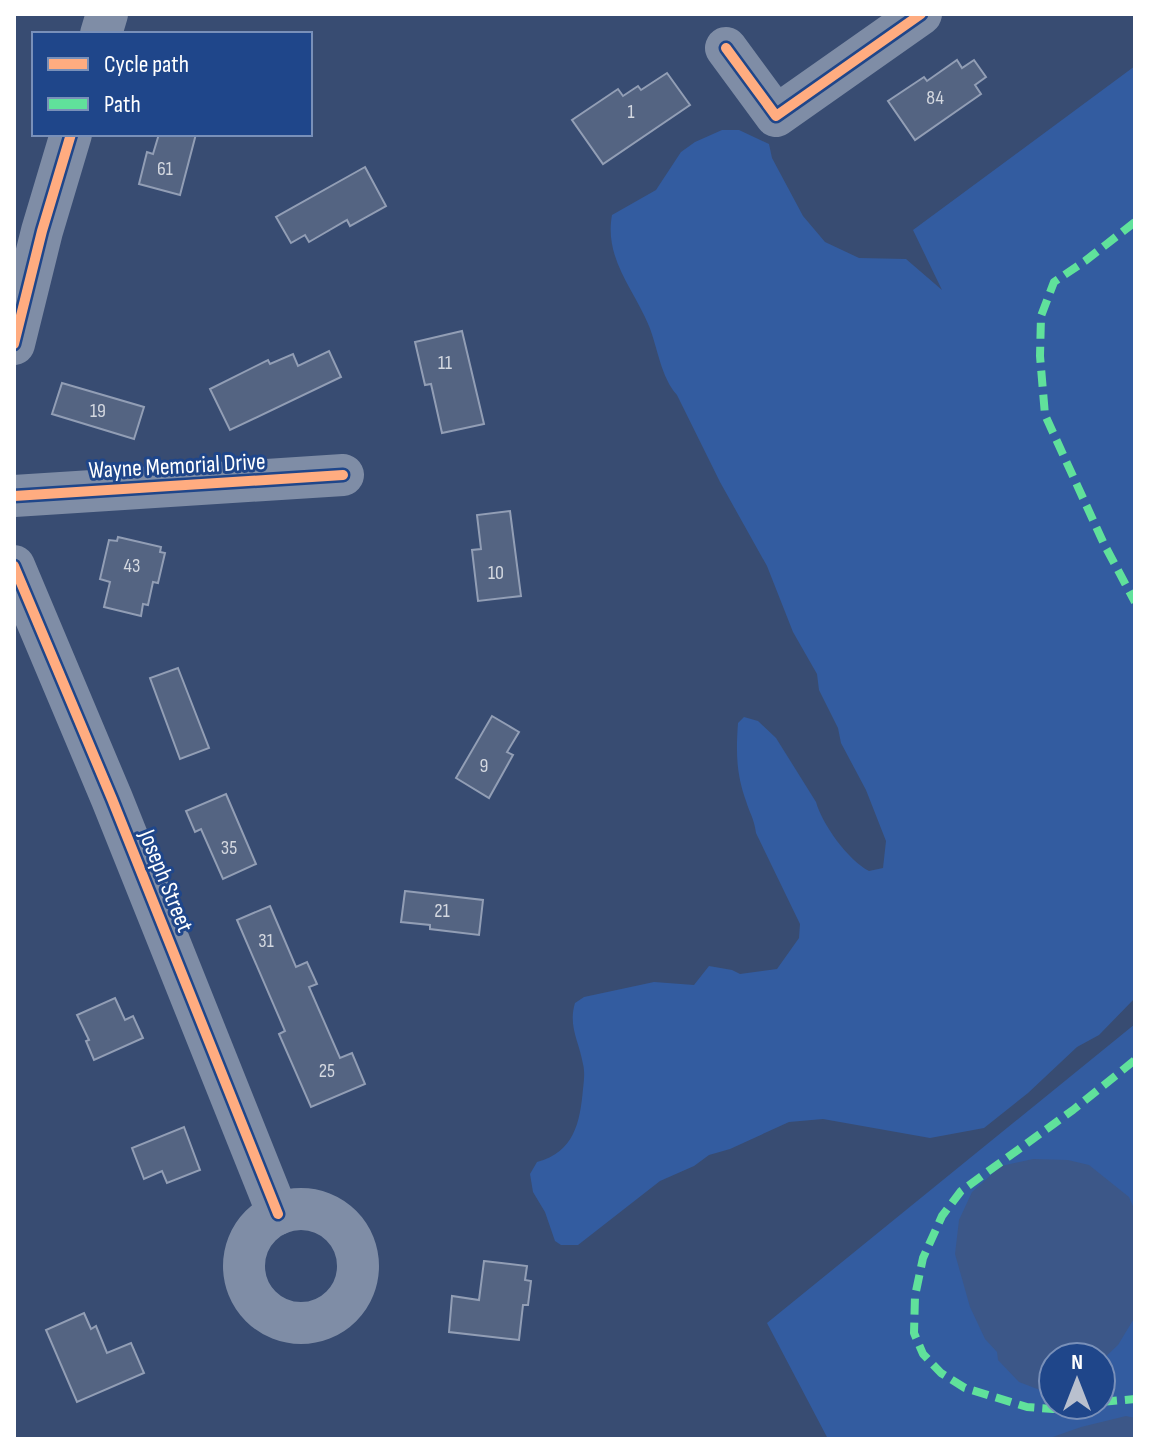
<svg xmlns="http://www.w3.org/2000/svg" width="1149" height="1453" viewBox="0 0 1149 1453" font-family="'Sofia Sans Condensed',sans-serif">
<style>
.green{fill:#335ca0;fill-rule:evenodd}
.water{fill:#3c5788}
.building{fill:#546482;stroke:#929eb5;stroke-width:2}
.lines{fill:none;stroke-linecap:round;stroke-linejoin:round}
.minor{stroke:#7f8da6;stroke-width:42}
.quiet{stroke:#60e19b;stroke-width:8;stroke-dasharray:16 8;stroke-linecap:butt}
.cycleway-casing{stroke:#1f468a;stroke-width:15}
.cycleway{stroke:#ffac80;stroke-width:10}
.labels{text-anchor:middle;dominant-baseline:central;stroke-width:6;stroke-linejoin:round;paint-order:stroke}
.number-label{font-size:20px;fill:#d4d8e0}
.street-label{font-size:24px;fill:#fff;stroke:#1f468a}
</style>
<rect width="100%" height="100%" fill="#384c72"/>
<!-- green -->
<g class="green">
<path d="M 1135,66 L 1135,998 L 1099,1035 L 1077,1047 L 1028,1093 L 984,1128 L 930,1138 L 823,1119 L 789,1122 L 730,1149 L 709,1155 L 694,1166 L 660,1181 L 578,1245 L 561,1245 L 555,1241 L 545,1212 L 533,1192 L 530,1174 L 537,1162 C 574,1152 580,1123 583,1089 C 584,1081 585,1072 583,1064 C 579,1041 568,1026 575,1003 L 584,997 L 654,982 L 694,985 L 709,966 L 732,970 L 740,974 L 777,969 L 799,938 L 800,924 L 756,833 C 754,818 750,814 746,801 C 736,773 736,752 738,723 L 744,717 L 758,721 L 776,738 L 816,802 C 822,824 848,860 869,871 L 883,868 L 886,841 L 866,790 L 841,743 L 838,728 L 819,690 L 817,674 L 793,632 L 767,566 L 720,482 L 677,395 C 661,377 658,349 649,326 C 634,289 604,259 612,215 L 656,190 L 681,152 L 695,142 L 722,130 L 739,130 L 769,144 L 772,158 L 803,216 L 825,242 L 859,258 L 906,259 L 942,290 L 913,230 Z"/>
<path d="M 1135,1024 L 1135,1439 L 828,1439 L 767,1323 ZM 1053,1357 L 1101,1357 L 1101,1405 L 1053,1405 Z"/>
</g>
<!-- water -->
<g class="water">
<polygon points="1033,1159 1068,1160 1089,1165 1129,1197 1135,1211 1135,1317 1118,1345 1101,1361 1101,1357 1053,1357 1053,1388 1040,1390 1019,1382 998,1360 997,1352 985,1339 970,1307 955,1254 959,1220 972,1192 1001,1166"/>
<polygon points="1126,1416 1135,1418 1135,1439 1047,1439 1081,1427"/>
</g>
<!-- building -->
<g class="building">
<polygon points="957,60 962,68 974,60 986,77 975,85 981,94 915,140 888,101 924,77 927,81"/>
<polygon points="667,73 690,105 603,164 572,120 618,89 623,96 638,86 641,90"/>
<polygon points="159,134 196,134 180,195 139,184 147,152 153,154"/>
<polygon points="365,167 386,206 350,226 347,220 309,242 305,235 291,243 276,217"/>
<polygon points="462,331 484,424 442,433 431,384 425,385 415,342"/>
<polygon points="329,351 341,377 230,430 210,389 268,360 270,364 293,354 298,366"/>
<polygon points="62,383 144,407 134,439 52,414"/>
<polygon points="510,511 521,596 478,601 472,550 481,549 477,515"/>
<polygon points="118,537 161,547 160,552 165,553 158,583 153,582 148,605 143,604 141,616 104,607 110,582 100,579 109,540 117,541"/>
<polygon points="178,668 209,748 180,759 150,678"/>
<polygon points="492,716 519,732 507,752 513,755 489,798 456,778"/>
<polygon points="226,794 256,864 223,879 201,829 195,832 186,811"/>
<polygon points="405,891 483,900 479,935 430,929 430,925 401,922"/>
<polygon points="270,906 296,967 307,962 317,984 309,987 340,1058 352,1053 365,1084 311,1107 279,1034 285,1031 237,920"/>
<polygon points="115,998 125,1020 133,1016 143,1038 94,1060 86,1041 89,1040 77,1015"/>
<polygon points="184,1127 200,1170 167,1183 162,1171 144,1179 132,1148"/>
<polygon points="484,1261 527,1266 525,1280 531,1281 528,1305 523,1305 519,1340 449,1332 452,1296 479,1300"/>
<polygon points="84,1313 91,1329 96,1326 107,1353 131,1343 144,1373 77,1402 46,1330"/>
</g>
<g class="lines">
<!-- minor -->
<g class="minor">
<polyline points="101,34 107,14"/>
<polyline points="726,48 776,116 921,14"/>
<polyline points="14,344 42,231 71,134"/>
<polyline points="14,496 343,475"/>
<polyline points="14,566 112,799 278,1214"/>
<circle cx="301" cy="1266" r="57"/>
</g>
<!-- quiet -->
<g class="quiet">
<polyline points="1135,222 1085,261 1054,282 1041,316 1040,356 1045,415 1104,544 1135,602"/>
<polyline points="1101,1402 1135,1399"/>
<polyline points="1082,1405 1053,1409 1027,1407 965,1388 941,1373 923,1354 914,1333 915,1296 923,1258 942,1216 961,1191 1073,1110 1135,1060"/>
</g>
<!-- cycleway casing -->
<g class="cycleway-casing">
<g id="cycleway">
<polyline points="726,48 776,116 921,14"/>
<polyline points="14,344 42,231 71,134"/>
<polyline points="14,496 343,475"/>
<polyline points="14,566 112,799 278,1214"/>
</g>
</g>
<!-- cycleway -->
<use href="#cycleway" class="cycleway"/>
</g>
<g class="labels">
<!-- number labels -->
<g class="number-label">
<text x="935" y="98">84</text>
<text x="631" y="112">1</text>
<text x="165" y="169">61</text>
<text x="445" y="363">11</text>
<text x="98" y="411">19</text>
<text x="132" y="566">43</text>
<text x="496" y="573">10</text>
<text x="484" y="766">9</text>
<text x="229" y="848">35</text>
<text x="442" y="911">21</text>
<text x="266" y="941">31</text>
<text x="327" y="1071">25</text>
</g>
<!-- street labels -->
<g class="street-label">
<text transform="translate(177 466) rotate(-3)">Wayne Memorial Drive</text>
<text transform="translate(166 881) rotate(68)">Joseph Street</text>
</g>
</g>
<!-- border -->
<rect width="1149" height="1453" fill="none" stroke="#ffffff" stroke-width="32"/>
<!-- legend -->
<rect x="32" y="32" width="280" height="104" fill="#1f468a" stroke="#7990b9" stroke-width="2"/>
<rect x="48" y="58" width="40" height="12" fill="#ffac80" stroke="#7990b9" stroke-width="2"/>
<text x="104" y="72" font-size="24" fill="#ffffff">Cycle path</text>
<rect x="48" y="98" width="40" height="12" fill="#60e19b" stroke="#7990b9" stroke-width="2"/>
<text x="104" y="112" font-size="24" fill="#ffffff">Path</text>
<!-- north arrow -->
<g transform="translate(1077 1381)"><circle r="38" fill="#1f468a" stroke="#7990b9" stroke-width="2"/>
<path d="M0-6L14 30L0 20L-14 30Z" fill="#b9c0ce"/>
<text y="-12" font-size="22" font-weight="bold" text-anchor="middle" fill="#ffffff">N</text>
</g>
</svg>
